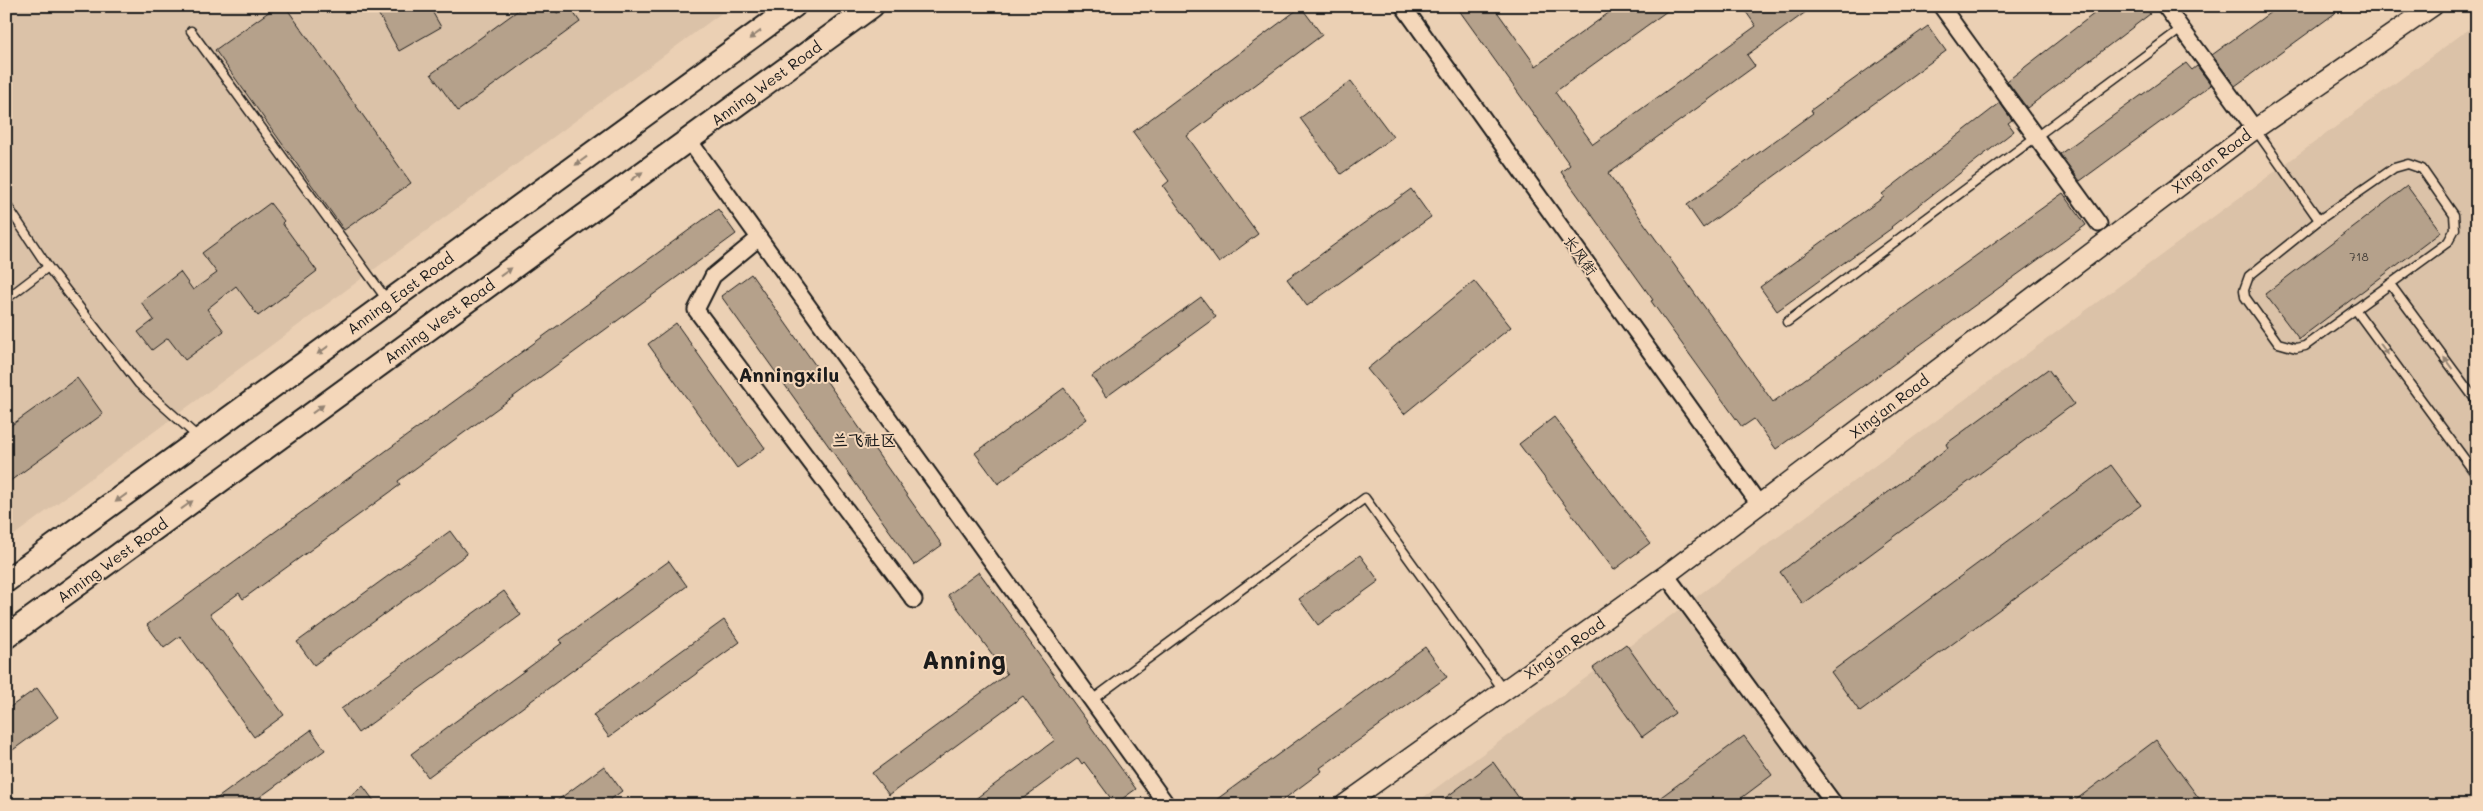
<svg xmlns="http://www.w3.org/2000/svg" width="2483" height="811" viewBox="0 0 2483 811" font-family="Mali,'LXGW WenKai TC',sans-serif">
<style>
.built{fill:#dbc2a8}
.building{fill:#b5a18b;stroke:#1c1c1c}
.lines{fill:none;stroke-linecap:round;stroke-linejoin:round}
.service-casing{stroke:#1c1c1c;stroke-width:11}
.minor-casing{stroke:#1c1c1c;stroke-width:19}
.tertiary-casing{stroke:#1c1c1c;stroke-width:22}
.secondary-casing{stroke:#1c1c1c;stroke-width:26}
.service{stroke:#f4d7ba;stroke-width:8}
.minor{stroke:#f4d7ba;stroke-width:15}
.tertiary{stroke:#f4d7ba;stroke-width:19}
.secondary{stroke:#f4d7ba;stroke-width:22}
.oneway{fill:#938373}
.labels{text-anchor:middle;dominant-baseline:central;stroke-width:4;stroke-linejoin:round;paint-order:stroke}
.number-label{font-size:12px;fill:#423d38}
.street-label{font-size:15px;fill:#1c1c1c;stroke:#f4d7ba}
.neighbourhood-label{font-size:16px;font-weight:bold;fill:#1c1c1c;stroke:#f4d7ba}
.district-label{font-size:20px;font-weight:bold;fill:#1c1c1c;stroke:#f4d7ba}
.town-label{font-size:25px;font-weight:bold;fill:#1c1c1c;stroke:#f4d7ba}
</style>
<rect width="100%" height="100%" fill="#ebd0b4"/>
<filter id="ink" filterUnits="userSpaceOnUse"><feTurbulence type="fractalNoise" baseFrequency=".02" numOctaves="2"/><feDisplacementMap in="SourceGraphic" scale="10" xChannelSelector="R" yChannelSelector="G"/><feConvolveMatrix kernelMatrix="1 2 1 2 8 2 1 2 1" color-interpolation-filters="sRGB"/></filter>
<g filter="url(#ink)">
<!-- built -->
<g class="built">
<polygon points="6,6 731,6 6,541"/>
<polygon points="2477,23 2477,805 1413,805 1805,517"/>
</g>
<!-- building -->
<g class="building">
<polygon points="277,6 285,6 411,183 344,230 215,50"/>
<polygon points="374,6 429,6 441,27 399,51"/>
<polygon points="524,6 552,6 557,13 569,6 580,22 458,111 431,74"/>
<polygon points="1456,6 1493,6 1536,66 1618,6 1674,6 1555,92 1593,144 1756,26 1746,12 1754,6 1814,6 1747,55 1755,66 1608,173 1773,402 2063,193 2086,225 1776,449 1754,419 1742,427 1651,301 1653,300 1561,172 1570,165"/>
<polygon points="2104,6 2144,6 2150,14 2027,108 2007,81"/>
<polygon points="2279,6 2345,6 2235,86 2212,55"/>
<polygon points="1301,7 1322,35 1187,136 1258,234 1219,263 1163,186 1169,181 1133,132"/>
<polygon points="1928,26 1946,51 1703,228 1687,205 1813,113 1811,110"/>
<polygon points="2186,63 2192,70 2197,66 2211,85 2080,181 2060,154"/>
<polygon points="1351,81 1393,137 1341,174 1300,118"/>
<polygon points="2000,103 2012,120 2008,123 2014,131 1891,227 1892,228 1777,311 1760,287 1884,197 1882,194"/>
<polygon points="2407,186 2441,232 2299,339 2265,294"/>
<polygon points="1411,189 1431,217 1307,306 1287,279"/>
<polygon points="270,203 284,221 282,223 317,271 258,316 236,286 207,309 224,331 185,360 168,338 152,350 138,332 154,320 141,302 180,272 193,290 217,273 202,253"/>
<polygon points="718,209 736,234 398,481 400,485 243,599 239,593 210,614 284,715 254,737 180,636 164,648 147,625"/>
<polygon points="751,274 942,545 914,565 721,296"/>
<polygon points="1474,281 1511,327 1404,414 1367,369"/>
<polygon points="1201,297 1216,317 1106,397 1092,376"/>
<polygon points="676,323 765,448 737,468 648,344"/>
<polygon points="2048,369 2074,404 1803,604 1780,572 1948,448 1946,444"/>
<polygon points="77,378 103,414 6,484 6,429"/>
<polygon points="1064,388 1087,419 998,484 975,453"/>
<polygon points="1554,417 1650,543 1614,570 1519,444"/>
<polygon points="2111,465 2141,505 1860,712 1831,672"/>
<polygon points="450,531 467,554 314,665 297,642"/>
<polygon points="1360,555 1379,581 1318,625 1299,599"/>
<polygon points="669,561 687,586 428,777 411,754 562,643 560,640"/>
<polygon points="979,572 1136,789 1115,804 1084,762 1082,764 1078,758 1014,805 967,805 1055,740 1023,696 889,795 872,773 1007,674 948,595"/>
<polygon points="504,591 521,615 358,733 341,709"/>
<polygon points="724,620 740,642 609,737 593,715"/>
<polygon points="1626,644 1675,713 1642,737 1593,668"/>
<polygon points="1425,647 1447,677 1320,768 1322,771 1276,805 1209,805"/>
<polygon points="37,688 58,717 6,755 6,710"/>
<polygon points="311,730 325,750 249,805 208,805"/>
<polygon points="1744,736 1772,775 1732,805 1650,805"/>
<polygon points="2156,740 2204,805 2069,805"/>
<polygon points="1493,762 1524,805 1436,805"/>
<polygon points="604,766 622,791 603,805 551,805"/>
<polygon points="363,786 377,805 338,805"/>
</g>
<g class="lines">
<!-- service casing -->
<g class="service-casing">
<g id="service">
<polyline points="191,31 387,300"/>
<polyline points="2255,129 2319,220"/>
<polygon points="2408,164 2422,169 2454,215 2455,229 2448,242 2305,346 2296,348 2278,343 2245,297 2244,290 2249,276 2319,220 2394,168"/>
<polyline points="6,204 48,267 139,384 199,438"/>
<polyline points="2390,284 2477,402"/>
<polyline points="6,299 48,267"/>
<polyline points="2355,309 2477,476"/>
<polyline points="1787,322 2181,29"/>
<polyline points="1092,700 1365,498 1504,691"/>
</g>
</g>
<!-- minor casing -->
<g class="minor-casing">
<g id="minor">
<polyline points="1403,6 1759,504"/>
<polyline points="1941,6 2099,224"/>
<polyline points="2165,6 2255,129"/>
<polyline points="688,139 1167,805"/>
<polyline points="759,238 713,276 696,310 914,600"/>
<polyline points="1666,575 1835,805"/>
</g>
</g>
<!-- tertiary casing -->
<g class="tertiary-casing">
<polyline id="tertiary" points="1344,805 1666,575 2255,129 2433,6"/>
</g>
<!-- secondary casing -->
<g class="secondary-casing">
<g id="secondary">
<polyline points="6,581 794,6"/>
<polyline points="6,637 872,6"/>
</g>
</g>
<!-- service -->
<use href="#service" class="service"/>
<!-- minor -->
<use href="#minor" class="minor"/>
<!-- tertiary -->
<use href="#tertiary" class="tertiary"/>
<!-- secondary -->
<use href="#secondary" class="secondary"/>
</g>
<!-- one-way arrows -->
<defs><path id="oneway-solid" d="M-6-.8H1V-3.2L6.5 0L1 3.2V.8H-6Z" transform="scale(1.25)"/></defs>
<g class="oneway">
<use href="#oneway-solid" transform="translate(755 35) rotate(144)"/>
<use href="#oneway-solid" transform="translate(581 161) rotate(144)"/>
<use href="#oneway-solid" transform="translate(637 176) rotate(-36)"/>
<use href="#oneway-solid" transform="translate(506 272) rotate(-36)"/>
<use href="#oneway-solid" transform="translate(2384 349) rotate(54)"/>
<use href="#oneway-solid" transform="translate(323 350) rotate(144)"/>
<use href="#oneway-solid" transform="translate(2448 363) rotate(-126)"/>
<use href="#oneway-solid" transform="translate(318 409) rotate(-36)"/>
<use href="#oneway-solid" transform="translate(121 498) rotate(144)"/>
<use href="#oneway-solid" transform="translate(187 505) rotate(-36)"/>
</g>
</g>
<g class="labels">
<!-- number labels -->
<g class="number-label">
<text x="2359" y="256">718</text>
</g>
<!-- street labels -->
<g class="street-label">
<text transform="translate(766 83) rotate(-36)">Anning West Road</text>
<text transform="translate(2211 161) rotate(-37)">Xing'an Road</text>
<text transform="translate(1581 255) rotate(54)">长风街</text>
<text transform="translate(400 293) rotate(-36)">Anning East Road</text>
<text transform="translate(439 321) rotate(-36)">Anning West Road</text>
<text transform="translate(1889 406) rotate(-37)">Xing'an Road</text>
<text transform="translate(112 560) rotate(-36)">Anning West Road</text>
<text transform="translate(1564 648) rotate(-35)">Xing'an Road</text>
</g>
<!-- neighbourhood labels -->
<g class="neighbourhood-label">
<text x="864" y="439">兰飞社区</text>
</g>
<!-- district labels -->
<g class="district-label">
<text x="789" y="374">Anningxilu</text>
</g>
<!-- town labels -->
<g class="town-label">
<text x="964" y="659">Anning</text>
</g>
</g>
<!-- margin -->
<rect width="2483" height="811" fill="none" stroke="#f4d7ba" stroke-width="25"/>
<rect x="12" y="12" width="2458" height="786" fill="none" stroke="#1c1c1c" stroke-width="2" filter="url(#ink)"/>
</svg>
